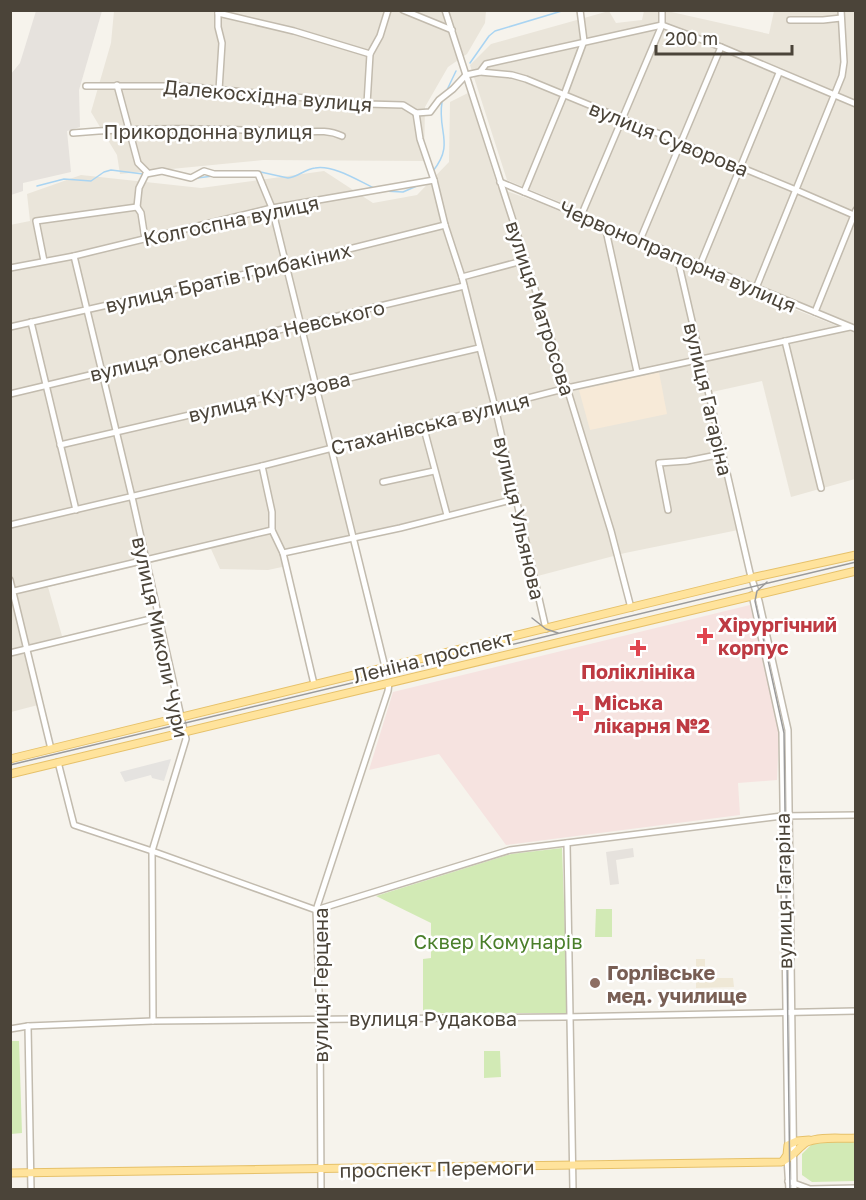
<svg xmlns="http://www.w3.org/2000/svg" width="866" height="1200" viewBox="0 0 866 1200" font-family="'Golos Text',sans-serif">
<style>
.residential{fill:#eae5da}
.commercial{fill:#f7ead8}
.industrial{fill:#e6e2dd}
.education{fill:#efe8d6}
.medical{fill:#f6e3e0}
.green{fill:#d2eab5}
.parking{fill:#e5e3e0}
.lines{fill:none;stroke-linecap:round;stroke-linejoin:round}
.stream{stroke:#a9d4f2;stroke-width:1.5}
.minor-casing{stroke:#c2bbae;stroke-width:8}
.major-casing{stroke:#e6c16a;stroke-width:9}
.minor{stroke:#fff;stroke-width:5}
.major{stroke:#ffe39c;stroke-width:7}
.tram{stroke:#9a9a9a;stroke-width:1.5}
.health-dot{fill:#e0444e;stroke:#fff;stroke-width:2}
.education-dot{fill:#8d6e63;stroke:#fff;stroke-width:2}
.labels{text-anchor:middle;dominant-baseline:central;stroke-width:5;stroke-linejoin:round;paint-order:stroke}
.street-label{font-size:20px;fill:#4b4439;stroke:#fff}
.health-label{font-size:20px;font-weight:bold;fill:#be3a42;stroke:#fff;text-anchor:start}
.park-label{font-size:20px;fill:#4a7f2a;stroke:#fff}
.education-label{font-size:20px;font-weight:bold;fill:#785e54;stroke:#fff;text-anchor:start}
</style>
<rect width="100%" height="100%" fill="#f6f3ec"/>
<!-- residential -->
<g class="residential">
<polygon points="114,11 486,11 485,23 467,54 448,67 425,107 424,161 263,160 120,174 117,155 91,112 111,43"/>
<polygon points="609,11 616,23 642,20 644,11 667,11 769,34 774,11 855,11 855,325 507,180 470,65 491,44"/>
<polygon points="468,93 498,188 540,203 779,303 855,333 855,479 791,497 762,381 712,392 743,529 625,553 530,578 518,501 283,556 282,567 268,570 220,569 211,549 48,587 62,636 24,647 38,705 11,712 10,225 30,221 27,194 81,175 201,188 324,171 373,203 417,195 449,162 450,102"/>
</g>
<!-- commercial -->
<polygon class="commercial" points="659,372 667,414 590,430 579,390"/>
<!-- industrial -->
<g class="industrial">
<polygon points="36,11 102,11 79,90 80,127 67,131 71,172 23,183 23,191 11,195 11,74 20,63"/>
<polygon points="633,848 634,857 616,860 619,884 610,885 606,852"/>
</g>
<!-- education -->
<polygon class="education" points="696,959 705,959 705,978 733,978 734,987 696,988"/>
<!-- medical -->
<polygon class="medical" points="750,605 779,733 777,780 738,783 740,815 506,845 439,754 369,770 393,692"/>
<!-- green -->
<g class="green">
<polygon points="562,848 568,1013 423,1013 423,959 431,958 431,923 376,896 511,854"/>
<polygon points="596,909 612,909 612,937 595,937"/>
<polygon points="11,1041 19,1041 22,1133 11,1134"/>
<polygon points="484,1051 500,1051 501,1077 484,1078"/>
<polygon points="855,1140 855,1181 812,1182 802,1175 802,1154 813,1143"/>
</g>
<!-- parking -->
<polygon class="parking" points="171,759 164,781 152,778 151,775 125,782 120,772"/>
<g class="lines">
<!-- stream -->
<g class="stream">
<polyline points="470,63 489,36 495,31 565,10"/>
<polyline points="446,92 456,71"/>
<path d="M 245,171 L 256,171 L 288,178 C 298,177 305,169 315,168 C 334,165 357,180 374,188"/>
<path d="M 433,171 C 455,144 437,131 442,102"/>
<polyline points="197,178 213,176"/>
<polyline points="37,186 64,179 91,181 104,172 111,170 143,174"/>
<polyline points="384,191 403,192 419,185"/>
</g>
<!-- minor casing -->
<g class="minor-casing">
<g id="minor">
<polyline points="403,10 452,30"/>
<polyline points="445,10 567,388 611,531 631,608"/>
<polyline points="218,12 218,27 222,43 219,90"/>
<polyline points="218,13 294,31 370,54"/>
<polyline points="790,20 823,20 841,18"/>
<polyline points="480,72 512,75 526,79 796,190 856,216"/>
<polyline points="117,85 138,163 147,172 139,188 137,207"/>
<polyline points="86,86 183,86 367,104 403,105 416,113"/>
<polyline points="367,104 370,54 380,36 388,10"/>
<polyline points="416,113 430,112 439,100 453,89 466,75 480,72 486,64 662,25 721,47 856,104"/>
<polyline points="416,113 420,139 434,180"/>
<path d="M 73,133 C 145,127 216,128 288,132 C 308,133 324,128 342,136"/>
<polyline points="146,174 162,171 191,178 204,171 214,174 258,174 272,208 385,667"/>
<polyline points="500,182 856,329"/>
<polyline points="524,192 564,95 584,41 580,10"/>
<polyline points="137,207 141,213 145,239"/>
<polyline points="581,216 662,25 662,10"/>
<polyline points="605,226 637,372"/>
<polyline points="640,240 721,47"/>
<polyline points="74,256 132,497 186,739 152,851 153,1021"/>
<polyline points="677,256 750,573 759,601 788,730 794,1190"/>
<polyline points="44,261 36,221 137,207"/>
<polyline points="700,265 779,73"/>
<polyline points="10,268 74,256 272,208 434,180 445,225 462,277 495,407 546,629"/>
<polyline points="462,277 526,260"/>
<polyline points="756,288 842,76 844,62 841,10"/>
<polyline points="815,312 856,210"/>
<polyline points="31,322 76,510"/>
<polyline points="10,327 285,265 445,225"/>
<polyline points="785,341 821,488"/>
<polyline points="10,394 464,286"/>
<polyline points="423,425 447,515"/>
<polyline points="60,445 479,348"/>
<polyline points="262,466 272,512 272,530 283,553 314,684"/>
<polyline points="383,482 434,471"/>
<polyline points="668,510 659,463 687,461 722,454"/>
<polyline points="10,525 262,466 567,388 850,327"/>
<polyline points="283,553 400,528 515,499"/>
<polyline points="10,580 51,749"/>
<polyline points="10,592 272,530"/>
<polyline points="752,595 782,732 788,1145"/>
<polyline points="10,653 159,617"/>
<polyline points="58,762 74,825 152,851 316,910 510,850 782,816 856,815"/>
<polyline points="567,843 573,1190"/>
<polyline points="28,1026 31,1190"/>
<polyline points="10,1029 28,1026 153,1021 564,1017 856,1011"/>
<polyline points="787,1158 789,1190"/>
<polyline points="788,1181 810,1189 856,1188"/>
<polyline points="321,1190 320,1019 316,910 388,691 389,683"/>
</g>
</g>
<!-- major casing -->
<g class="major-casing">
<g id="major">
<polyline points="10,759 751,578 856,555"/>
<polyline points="10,774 856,571"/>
<polyline points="783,1161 787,1155 788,1145 797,1141 809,1140"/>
<path d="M 10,1173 L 781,1162 C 793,1158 797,1148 807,1142 C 820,1136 841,1139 856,1138"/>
</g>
</g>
<!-- minor -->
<use href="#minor" class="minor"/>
<!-- major -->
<use href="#major" class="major"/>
<!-- tram -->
<g class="tram">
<polyline points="767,582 757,591 755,601 784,733 790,1190"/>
<polyline points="532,618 546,629 558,633"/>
<polyline points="373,677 392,660"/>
<polyline points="10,765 856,562"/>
</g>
</g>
<!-- markers -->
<g class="health-dot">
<path d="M702 627h6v6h6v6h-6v6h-6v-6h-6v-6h6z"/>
<path d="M635 639h6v6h6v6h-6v6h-6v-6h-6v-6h6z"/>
<path d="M578 704h6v6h6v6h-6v6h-6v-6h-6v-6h6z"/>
</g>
<circle class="education-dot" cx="595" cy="983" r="6"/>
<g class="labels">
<!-- street labels -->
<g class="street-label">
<text transform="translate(268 95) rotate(5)">Далекосхідна вулиця</text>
<text x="208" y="131">Прикордонна вулиця</text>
<text transform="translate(669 138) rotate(22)">вулиця Суворова</text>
<text transform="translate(231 220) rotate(-12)">Колгоспна вулиця</text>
<text transform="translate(678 256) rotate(23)">Червонопрапорна вулиця</text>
<text transform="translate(228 277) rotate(-13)">вулиця Братів Грибакіних</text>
<text transform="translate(541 308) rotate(72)">вулиця Матросова</text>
<text transform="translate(237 340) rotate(-13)">вулиця Олександра Невського</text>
<text transform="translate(269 396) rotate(-13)">вулиця Кутузова</text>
<text transform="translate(709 399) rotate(77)">вулиця Гагаріна</text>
<text transform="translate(430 423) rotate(-14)">Стаханівська вулиця</text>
<text transform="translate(520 518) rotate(77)">вулиця Ульянова</text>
<text transform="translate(161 637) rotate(78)">вулиця Миколи Чури</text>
<text transform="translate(433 656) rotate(-14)">Леніна проспект</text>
<text transform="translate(783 891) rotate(-91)">вулиця Гагаріна</text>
<text transform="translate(320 985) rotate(-90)">вулиця Герцена</text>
<text x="433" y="1018">вулиця Рудакова</text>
<text transform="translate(437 1168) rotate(-1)">проспект Перемоги</text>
</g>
<!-- health labels -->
<g class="health-label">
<text x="718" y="624">Хірургічний<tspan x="718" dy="23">корпус</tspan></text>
<text x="638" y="671" text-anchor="middle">Поліклініка</text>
<text x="594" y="702">Міська<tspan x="594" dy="23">лікарня №2</tspan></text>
</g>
<!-- park labels -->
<g class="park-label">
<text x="498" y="941">Сквер Комунарів</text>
</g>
<!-- education labels -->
<g class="education-label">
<text x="607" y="972">Горлівське<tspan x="607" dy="23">мед. училище</tspan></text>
</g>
</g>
<!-- border -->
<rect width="866" height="1200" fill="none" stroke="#4b4439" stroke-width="24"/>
<!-- scale -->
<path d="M656 45v9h136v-9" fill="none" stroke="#4b4439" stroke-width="3"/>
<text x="665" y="45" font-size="18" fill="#4b4439" stroke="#ffffff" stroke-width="4.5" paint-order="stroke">200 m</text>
</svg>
